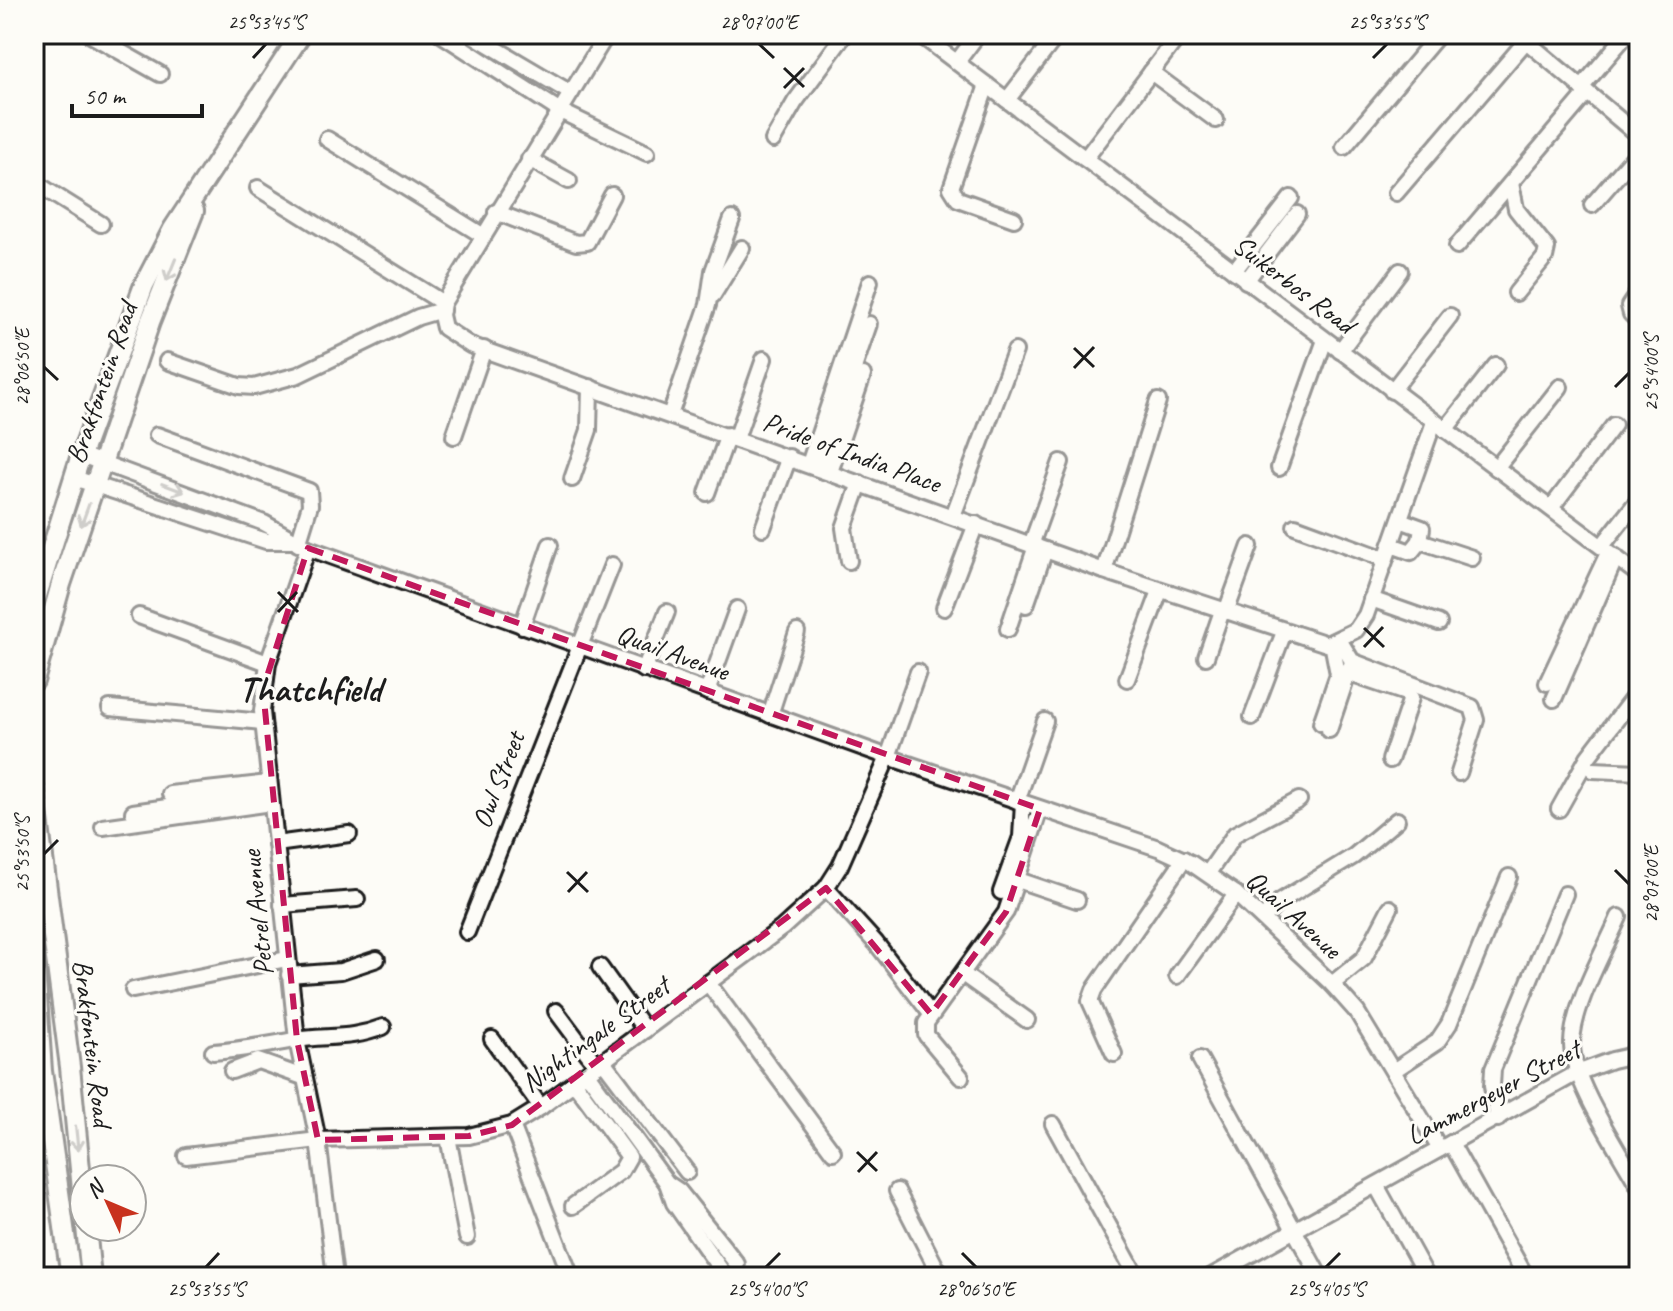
<svg xmlns="http://www.w3.org/2000/svg" width="1673" height="1311" viewBox="0 0 1673 1311" font-family="Caveat,sans-serif">
<style>
.lines{fill:none;stroke-linecap:round;stroke-linejoin:round}
.minor-casing{stroke:#1c1c1c;stroke-width:20}
.tertiary-casing{stroke:#1c1c1c;stroke-width:24}
.minor{stroke:#fdfcf7;stroke-width:14}
.tertiary{stroke:#fdfcf7;stroke-width:18}
.oneway{stroke:#989794}
.marked{fill:none;stroke:#c2185b;stroke-width:6;stroke-dasharray:16 10;stroke-linejoin:round}
.ticks{fill:none;stroke:#1c1c1c;stroke-width:3}
.labels{text-anchor:middle;dominant-baseline:central;stroke-width:6;stroke-linejoin:round;paint-order:stroke}
.street-label{font-size:28px;fill:#1c1c1c;stroke:#fdfcf7}
.district-label{font-size:36px;font-weight:bold;fill:#1c1c1c;stroke:#fdfcf7}
.neatline{fill:none;stroke:#1c1c1c;stroke-width:3}
.ticks-label{font-size:20px;text-anchor:middle;fill:#1c1c1c}
</style>
<rect width="100%" height="100%" fill="#fdfcf7"/>
<filter id="ink" filterUnits="userSpaceOnUse"><feTurbulence type="fractalNoise" baseFrequency=".0125" numOctaves="2"/><feDisplacementMap in="SourceGraphic" scale="16" xChannelSelector="R" yChannelSelector="G"/><feConvolveMatrix kernelMatrix="1 2 1 2 8 2 1 2 1" color-interpolation-filters="sRGB"/></filter>
<g filter="url(#ink)">
<g class="lines">
<!-- minor casing -->
<g class="minor-casing">
<g id="minor">
<polyline points="89,34 160,74"/>
<polyline points="441,34 560,111 647,153"/>
<polyline points="471,34 571,93"/>
<polyline points="607,34 443,303 441,315 444,328 470,345 1104,571 1327,644 1356,630 1366,615 1434,422"/>
<polyline points="919,34 1639,575"/>
<polyline points="1518,34 1639,136"/>
<polyline points="957,62 978,34"/>
<polyline points="1151,72 1216,120"/>
<polyline points="987,85 951,188 958,199 1014,219"/>
<polyline points="1581,88 1627,34"/>
<polyline points="1007,100 1058,34"/>
<polyline points="327,139 482,235"/>
<polyline points="773,140 795,102 845,34"/>
<polyline points="1344,147 1439,34"/>
<polyline points="529,159 569,181"/>
<polyline points="1085,159 1180,34"/>
<polyline points="34,182 101,224"/>
<polyline points="1511,183 1516,209 1547,248 1545,257 1516,293"/>
<polyline points="258,188 443,303"/>
<polyline points="1396,193 1526,41"/>
<polyline points="1592,205 1639,151"/>
<polyline points="496,212 576,243 587,242 612,195"/>
<polyline points="1457,246 1587,93"/>
<polyline points="1234,271 1291,198"/>
<polyline points="1246,281 1297,214"/>
<polyline points="1639,291 1629,306 1631,314 1639,322"/>
<polyline points="713,295 742,248"/>
<polyline points="1340,351 1400,271"/>
<polyline points="167,361 239,386 254,387 298,375 418,317 442,310"/>
<polyline points="1392,391 1450,316"/>
<polyline points="34,405 35,406"/>
<polyline points="670,415 708,305 713,271 732,219"/>
<polyline points="1445,430 1496,365"/>
<polyline points="157,435 309,491 310,505 298,544"/>
<polyline points="454,436 484,349"/>
<polyline points="736,439 764,359"/>
<polyline points="81,455 264,523 308,548 894,759 1158,848 1191,863 1236,894 1332,984 1357,1012 1440,1149"/>
<polyline points="809,464 870,282"/>
<polyline points="820,468 869,324"/>
<polyline points="1279,468 1325,340"/>
<polyline points="1496,468 1560,387"/>
<polyline points="830,472 863,375"/>
<polyline points="74,478 266,541 291,541"/>
<polyline points="572,479 589,430 590,387"/>
<polyline points="707,493 728,435"/>
<polyline points="1551,508 1614,425"/>
<polyline points="953,516 1015,351"/>
<polyline points="1400,520 1422,528 1420,541"/>
<polyline points="1295,526 1385,559"/>
<polyline points="763,528 789,457"/>
<polyline points="1031,545 1061,462"/>
<polyline points="1391,545 1411,552 1420,541 1472,558"/>
<polyline points="1602,546 1639,499"/>
<polyline points="308,548 268,663 262,711 297,1040 318,1140 335,1277"/>
<polyline points="849,561 844,528 860,483"/>
<polyline points="1104,571 1158,401"/>
<polyline points="1371,599 1439,623"/>
<polyline points="1026,605 1045,550"/>
<polyline points="944,608 976,524"/>
<polyline points="1226,612 1250,546"/>
<polyline points="139,616 268,663"/>
<polyline points="522,626 550,545"/>
<polyline points="1008,629 1036,546"/>
<polyline points="1340,641 1352,661 1472,707 1476,720 1459,773"/>
<polyline points="1206,657 1222,611"/>
<polyline points="644,670 667,612"/>
<polyline points="1350,674 1406,693 1411,698 1390,760"/>
<polyline points="1127,679 1160,591"/>
<polyline points="1547,683 1608,553"/>
<polyline points="707,692 737,609"/>
<polyline points="1554,699 1616,557"/>
<polyline points="110,708 263,722"/>
<polyline points="770,715 797,632"/>
<polyline points="1252,717 1284,632"/>
<polyline points="1321,723 1338,674 1332,643"/>
<polyline points="1329,730 1351,665"/>
<polyline points="1593,770 1639,772"/>
<polyline points="170,794 269,783"/>
<polyline points="1017,801 1045,721"/>
<polyline points="1559,809 1588,757 1639,690"/>
<polyline points="133,812 270,792"/>
<polyline points="103,827 271,803"/>
<polyline points="276,844 349,834"/>
<polyline points="1208,873 1235,834 1299,800"/>
<polyline points="1018,880 1077,900"/>
<polyline points="826,888 876,943 931,1014"/>
<polyline points="1001,892 1021,837 1023,803"/>
<polyline points="282,905 357,899"/>
<path d="M 1619,917 C 1604,952 1573,1005 1572,1043 C 1571,1080 1620,1152 1639,1187"/>
<polyline points="1263,918 1279,902 1354,856 1397,820"/>
<polyline points="467,932 612,565"/>
<polyline points="600,967 645,1030"/>
<polyline points="289,975 341,971 377,959"/>
<polyline points="964,975 1027,1020"/>
<polyline points="1177,976 1236,894"/>
<polyline points="708,983 833,1152"/>
<polyline points="1332,984 1364,958 1390,908"/>
<polyline points="133,990 287,959"/>
<polyline points="556,1011 597,1066"/>
<polyline points="492,1039 541,1107"/>
<path d="M 213,1052 C 241,1050 267,1045 295,1040 C 327,1035 350,1040 383,1027"/>
<polyline points="1114,1054 1090,1001 1094,990 1184,859"/>
<polyline points="1630,1055 1639,1085"/>
<polyline points="1200,1059 1320,1277"/>
<polyline points="603,1061 687,1172"/>
<polyline points="232,1071 258,1061 303,1077"/>
<polyline points="1393,1071 1437,1042 1449,1024 1509,877"/>
<polyline points="587,1073 667,1183 679,1191 737,1264"/>
<polyline points="961,1077 926,1035 926,1023 1006,912 1040,809"/>
<polyline points="1498,1119 1492,1086 1493,1069 1565,894"/>
<polyline points="1053,1124 1137,1277"/>
<polyline points="512,1125 571,1277"/>
<polyline points="448,1137 467,1237"/>
<polyline points="1451,1143 1526,1277"/>
<polyline points="186,1156 318,1140 469,1136 512,1125 541,1107 782,928 826,888 840,866 888,757 918,672"/>
<polyline points="667,1183 674,1203 726,1277"/>
<polyline points="1376,1185 1427,1277"/>
<polyline points="897,1191 936,1267 946,1277"/>
<polyline points="573,1206 621,1171 629,1157 574,1082"/>
<polyline points="1210,1277 1577,1073 1612,1060 1639,1054"/>
</g>
</g>
<!-- tertiary casing -->
<g class="tertiary-casing">
<g id="tertiary">
<polyline points="34,605 81,455 144,285 173,229 301,34"/>
<polyline points="34,681 61,584 150,322 194,211"/>
<polyline points="34,788 70,1067 84,1210"/>
<polyline points="34,954 42,1071 71,1277"/>
<polyline points="86,1227 91,1277"/>
</g>
</g>
<!-- minor -->
<use href="#minor" class="minor"/>
<!-- tertiary -->
<use href="#tertiary" class="tertiary"/>
</g>
<!-- one-way arrows -->
<defs><path id="oneway-shaft" d="M-6 0H5M1.5-3L5.5 0L1.5 3" fill="none" stroke-width="1.6" stroke-linecap="round" stroke-linejoin="round" transform="scale(2)"/></defs>
<g class="oneway">
<use href="#oneway-shaft" transform="translate(171 270) rotate(112)"/>
<use href="#oneway-shaft" transform="translate(173 488) rotate(21)"/>
<use href="#oneway-shaft" transform="translate(85 515) rotate(110)"/>
<use href="#oneway-shaft" transform="translate(77 1139) rotate(84)"/>
</g>
</g>
<!-- marked area -->
<path d="M0 0H1673V1311H0ZM 308,548 L 1040,809 L 1006,912 L 931,1014 L 826,888 L 512,1125 L 469,1136 L 318,1140 L 297,1040 L 263,689 Z" fill="#fdfcf7" fill-opacity=".55" fill-rule="evenodd"/>
<path class="marked" d="M 308,548 L 1040,809 L 1006,912 L 931,1014 L 826,888 L 512,1125 L 469,1136 L 318,1140 L 297,1040 L 263,689 Z"/>
<!-- ticks -->
<path class="ticks" d="M 759,44 L 774,58M 253,58 L 266,44M 1373,58 L 1387,44M 784,68 L 804,87M 784,88 L 804,68M 1074,348 L 1094,367M 44,367 L 58,380M 1074,368 L 1094,347M 1615,387 L 1629,373M 278,592 L 298,612M 278,612 L 297,592M 1364,628 L 1384,647M 1364,647 L 1383,627M 44,854 L 58,840M 1615,870 L 1629,884M 567,872 L 588,892M 568,892 L 587,872M 857,1152 L 877,1171M 858,1172 L 877,1152M 962,1253 L 976,1267M 206,1267 L 219,1253M 766,1267 L 780,1253M 1326,1267 L 1340,1253"/>
<g class="labels">
<!-- street labels -->
<g class="street-label">
<text transform="translate(1294 284) rotate(37)">Suikerbos Road</text>
<text transform="translate(101 383) rotate(-71)">Brakfontein Road</text>
<text transform="translate(852 452) rotate(20)">Pride of India Place</text>
<text transform="translate(673 652) rotate(20)">Quail Avenue</text>
<text transform="translate(498 780) rotate(-69)">Owl Street</text>
<text transform="translate(257 913) rotate(-96)">Petrel Avenue</text>
<text transform="translate(1294 914) rotate(42)">Quail Avenue</text>
<text transform="translate(595 1034) rotate(-36)">Nightingale Street</text>
<text transform="translate(93 1043) rotate(83)">Brakfontein Road</text>
<text transform="translate(1493 1092) rotate(-28)">Lammergeyer Street</text>
</g>
<!-- district labels -->
<g class="district-label">
<text x="310" y="689">Thatchfield</text>
</g>
</g>
<!-- margin -->
<rect width="1673" height="1311" fill="none" stroke="#fdfcf7" stroke-width="88"/>
<!-- north arrow -->
<g transform="translate(108 1203) rotate(314)"><circle r="38" fill="#fdfcf7" stroke="#a3a29f" stroke-width="2"/>
<path d="M0-6L14 30L0 20L-14 30Z" fill="#c8321e"/>
<text y="-12" font-size="22" font-weight="bold" text-anchor="middle" fill="#1c1c1c">N</text>
</g>
<!-- scale -->
<path d="M72 104v12h130v-12" fill="none" stroke="#1c1c1c" stroke-width="4"/>
<text x="84" y="104" font-size="24" fill="#1c1c1c" stroke="#fdfcf7" stroke-width="6" paint-order="stroke">50 m</text>
<rect x="44" y="44" width="1585" height="1223" class="neatline"/>
<g class="ticks-label">
<text x="266" y="29">25°53'45"S</text>
<text x="759" y="29">28°07'00"E</text>
<text x="1387" y="29">25°53'55"S</text>
<text transform="translate(22 367) rotate(-90)" y="7">28°06'50"E</text>
<text transform="translate(1651 373) rotate(-90)" y="7">25°54'00"S</text>
<text transform="translate(22 854) rotate(-90)" y="7">25°53'50"S</text>
<text transform="translate(1651 884) rotate(-90)" y="7">28°07'00"E</text>
<text x="206" y="1296">25°53'55"S</text>
<text x="766" y="1296">25°54'00"S</text>
<text x="976" y="1296">28°06'50"E</text>
<text x="1326" y="1296">25°54'05"S</text>
</g>
</svg>
